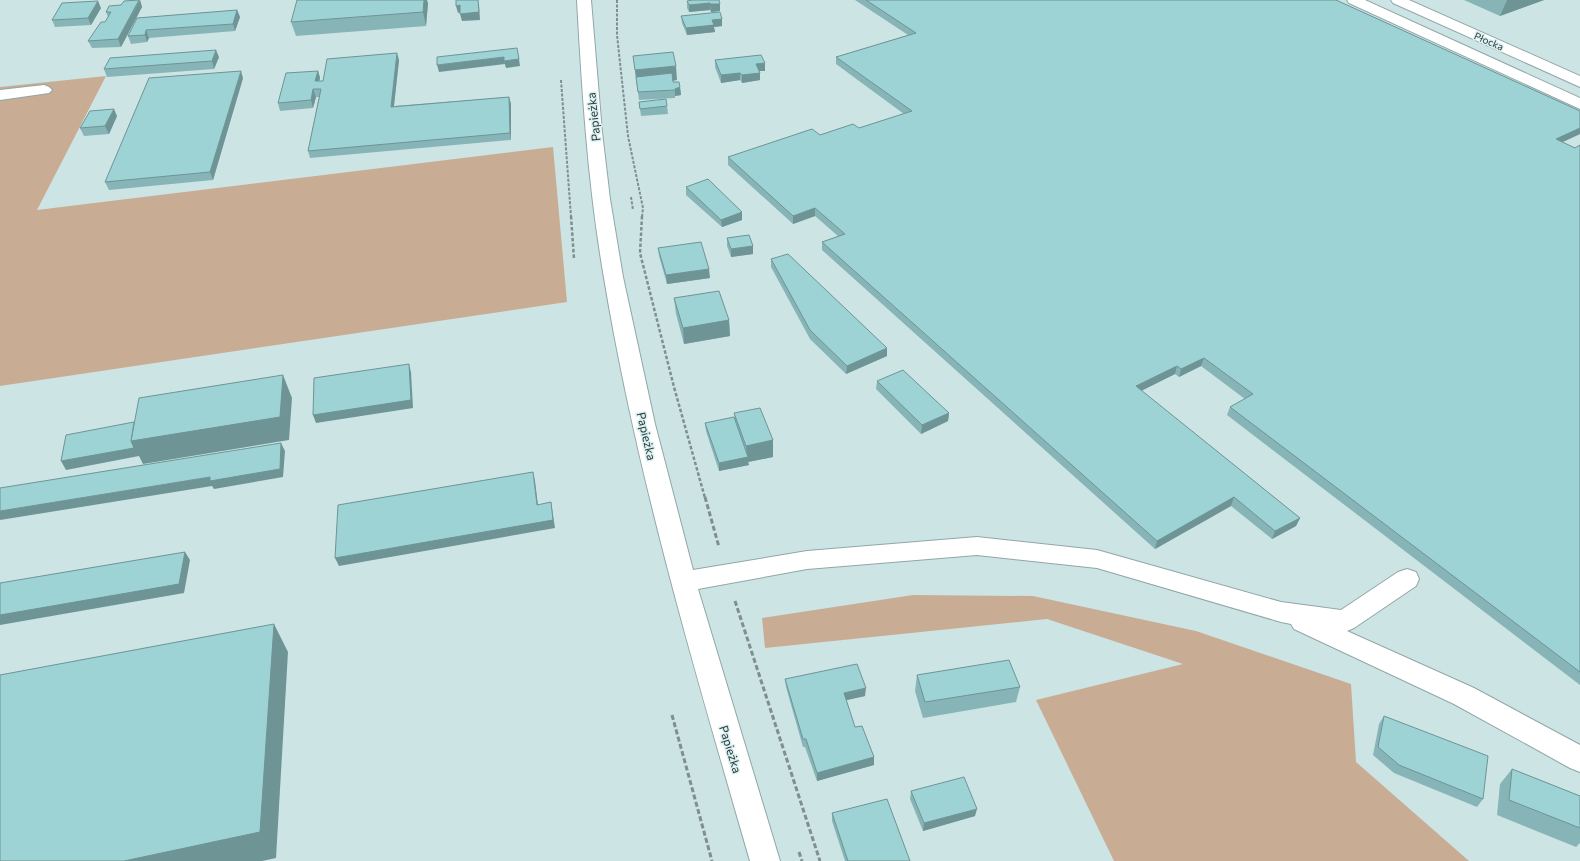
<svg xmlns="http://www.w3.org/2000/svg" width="1580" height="861" viewBox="0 0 1580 861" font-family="Commissioner,sans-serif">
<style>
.green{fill:#c9ac94}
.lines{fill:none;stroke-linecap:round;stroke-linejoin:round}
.minor-casing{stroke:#91a6a7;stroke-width:2}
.path-far2{stroke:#7f8f8f;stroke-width:2;stroke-dasharray:3 1.5;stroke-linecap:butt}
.path-far1{stroke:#7f8f8f;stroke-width:2.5;stroke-dasharray:3.5 2;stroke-linecap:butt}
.path{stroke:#7f8f8f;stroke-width:3;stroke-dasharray:5 2.5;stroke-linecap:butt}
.minor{fill:#fff;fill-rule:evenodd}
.wall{fill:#87b5b7}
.shaded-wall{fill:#6e9495}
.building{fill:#9dd3d5;stroke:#6e9495}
.labels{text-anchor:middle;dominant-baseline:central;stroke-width:3;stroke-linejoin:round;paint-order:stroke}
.far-street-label{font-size:10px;fill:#2f3838;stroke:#daf1f2}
.street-label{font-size:12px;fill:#2f3838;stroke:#daf1f2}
</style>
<rect width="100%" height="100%" fill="#cde4e5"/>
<!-- green -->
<g class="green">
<polygon points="106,76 37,210 553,147 567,302 0,386 0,87"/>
<polygon points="913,595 1033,596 1196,631 1351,684 1356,762 1469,861 1114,861 1036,700 1183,664 1047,619 765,648 762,618"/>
</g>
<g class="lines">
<!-- minor casing -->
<g class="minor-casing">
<g id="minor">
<path d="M 577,0 L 591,0 L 602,132 L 610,199 L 623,277 L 655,424 L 693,570 L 807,551 L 977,537 L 1097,550 L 1281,602 L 1341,610 L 1398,572 L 1407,569 L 1416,572 L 1419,579 L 1416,586 L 1354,628 L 1347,631 L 1474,688 L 1580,745 L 1580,772 L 1570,768 L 1454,704 L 1294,629 L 1291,624 L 1281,622 L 1097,568 L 977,555 L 807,569 L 698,589 L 780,861 L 750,861 C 694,668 637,476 604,278 C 588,186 582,93 577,0 Z"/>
<polygon points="1347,0 1365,0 1580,98 1580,109 1349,3"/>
<polygon points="1391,0 1409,0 1580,76 1580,87 1393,3"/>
<polygon points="44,85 49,87 52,90 49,93 0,100 0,90"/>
</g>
</g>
<!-- path-far2 -->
<g class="path-far2">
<polyline points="617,0 617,35 628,136 643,208 642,217"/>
<polyline points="561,80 571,217"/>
<polyline points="631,197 633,210"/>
</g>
<!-- path-far1 -->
<g class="path-far1">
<polyline points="571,216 574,259"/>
<polyline points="642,216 640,253 674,387 705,498"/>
</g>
<!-- path -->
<g class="path">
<polyline points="705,497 719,547"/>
<polyline points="735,601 820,861"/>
<polyline points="672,715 712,861"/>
<polyline points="799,852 802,861"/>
</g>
<!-- minor -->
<use href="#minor" class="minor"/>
</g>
<!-- wall -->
<g class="wall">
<polygon points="140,0 142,7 121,47 92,48 88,41 105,22 108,17 106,12 121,5"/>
<polygon points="855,0 1336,0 1580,111 1580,134 1562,142 1575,148 1580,145 1580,685 1227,415 1230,407 1245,399 1201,366 1179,377 1175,374 1141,391 1300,518 1296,526 1272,539 1231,506 1155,549 822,250 822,242 838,236 815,216 793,224 728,165 728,157 820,135 859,128 904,114 836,64 836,57 908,35"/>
<polygon points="1464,0 1544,0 1500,16"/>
<polygon points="687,1 720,4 720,11 711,12 710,10 689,12 687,8"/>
<polygon points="428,3 426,26 296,36 291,22"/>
<polygon points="101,8 91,25 55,27 52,20"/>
<polygon points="237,10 240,17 235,31 149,38 147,42 131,44 128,36 137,18"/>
<polygon points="681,16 722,19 722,26 714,27 715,32 687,35 682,23"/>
<polygon points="633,56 677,80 672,81 673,82 680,87 681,95 675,96 675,98 639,100"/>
<polygon points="219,57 214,69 107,77 104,69"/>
<polygon points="399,60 394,106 509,97 511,104 511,140 310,158 308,151 319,97 316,97 313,108 280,111 278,103 318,71 320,78 319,81 323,81"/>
<polygon points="715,60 765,71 759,71 760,80 742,83 740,80 721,83 715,67"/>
<polygon points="243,78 213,180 109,190 105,182"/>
<polygon points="639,102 667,106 668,114 641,116"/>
<polygon points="117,116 109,134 84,136 80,128"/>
<polygon points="686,187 742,220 722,227 686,195"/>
<polygon points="727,238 753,246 753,254 731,257 727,246"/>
<polygon points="658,248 710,278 667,284 659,256"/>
<polygon points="771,259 887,356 846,374 810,339 771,267"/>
<polygon points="674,298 729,320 730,336 684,344 676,314"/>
<polygon points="877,381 949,413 948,421 921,434 876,389"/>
<polygon points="734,413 773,440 773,457 748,462 749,465 719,471 706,431 705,423 735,420"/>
<polygon points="917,675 1020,687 1016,702 923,718 915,691"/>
<polygon points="785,679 865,696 846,700 855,727 874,765 817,781 805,747 803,747 786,687"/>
<polygon points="1384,716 1483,799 1477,807 1394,773 1373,755 1379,724"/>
<polygon points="1512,769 1580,796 1580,843 1576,847 1497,815 1500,784"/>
<polygon points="911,791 975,816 923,831 910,799"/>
<polygon points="832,813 910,861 845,861 832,821"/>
</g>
<!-- shaded-wall -->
<g class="shaded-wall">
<polygon points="140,0 142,7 121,47 118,39"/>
<polygon points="424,0 427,0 428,3 426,26 423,12"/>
<polygon points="478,0 479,5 480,20 462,21 460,14"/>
<polygon points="1507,0 1544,0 1500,16"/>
<polygon points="98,1 101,8 91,25 88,18"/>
<polygon points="710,3 710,10 689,12 689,5"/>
<polygon points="710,4 720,4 720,11 711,12"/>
<polygon points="460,5 461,12 458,13 456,6"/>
<polygon points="237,10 240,17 235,31 233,24"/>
<polygon points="722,19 722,26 714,27 715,32 687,35 686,28 712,20"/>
<polygon points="146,30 149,38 147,42 145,35"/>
<polygon points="216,50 219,57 214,69 212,61"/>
<polygon points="397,53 399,60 393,114 391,107"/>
<polygon points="504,57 505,64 439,72 437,65"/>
<polygon points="519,59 520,66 506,68 504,61"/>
<polygon points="765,63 765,71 756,71 756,64"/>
<polygon points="676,66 677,80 637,85 636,77 637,85 635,70"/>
<polygon points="241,71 243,78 213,180 210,172"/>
<polygon points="318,71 320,78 317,89 315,81"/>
<polygon points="740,73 740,80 721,83 721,75"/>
<polygon points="760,73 760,80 742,83 742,75"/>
<polygon points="680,87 681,95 675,96 675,89"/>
<polygon points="313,89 316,97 313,108 311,100"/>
<polygon points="509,97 511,104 511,140 510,133"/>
<polygon points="114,109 117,116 109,134 105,126"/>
<polygon points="1580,128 1580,134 1552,147 1556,139"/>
<polygon points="815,208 815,216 793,224 793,216"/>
<polygon points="742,212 742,220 722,227 721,220"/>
<polygon points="753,246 753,254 731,257 731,249"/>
<polygon points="709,269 710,278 667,284 666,275"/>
<polygon points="729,320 730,336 684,344 683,328"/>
<polygon points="887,348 887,356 846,374 847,366"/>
<polygon points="1204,358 1201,366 1179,377 1181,369"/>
<polygon points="409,364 411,372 413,408 316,423 313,415"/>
<polygon points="1177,366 1175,374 1133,395 1136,386"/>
<polygon points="283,375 292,398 289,440 143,464 139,456 66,470 61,461 131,441"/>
<polygon points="949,413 948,421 921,434 922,425"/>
<polygon points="773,440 773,457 748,462 749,465 719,471 719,463 747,457 746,446"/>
<polygon points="281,443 285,451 283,477 214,489 212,486 0,520 0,511 210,477"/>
<polygon points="533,472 535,481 539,513 537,505"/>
<polygon points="1234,497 1231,506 1155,549 1157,541"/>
<polygon points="551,502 555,528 339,566 335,558"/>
<polygon points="1300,518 1296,526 1272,539 1275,531"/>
<polygon points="185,552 190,560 184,593 0,625 0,615"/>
<polygon points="274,624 288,652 276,858 262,861 124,861"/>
<polygon points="866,688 865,696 843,701 844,693"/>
<polygon points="874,757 874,765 817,781 817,773"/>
<polygon points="977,809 975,816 923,831 924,823"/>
</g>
<!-- building -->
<g class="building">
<polygon points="139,0 118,39 88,41 101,22 105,22 111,12 106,12 109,6 121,5 124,1"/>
<polygon points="297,0 424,0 423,12 291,22"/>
<polygon points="456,0 478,0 479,12 460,14 460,5 456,6"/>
<polygon points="693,0 719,0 720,4 710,4 710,3 689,5 687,1"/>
<polygon points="866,0 1336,0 1580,111 1580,128 1556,139 1575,148 1580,145 1580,672 1230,407 1253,394 1204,358 1181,369 1177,366 1136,386 1300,518 1275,531 1234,497 1157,541 822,242 845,234 815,208 793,216 728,157 812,129 820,135 853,124 859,128 912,111 836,57 916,33"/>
<polygon points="98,1 88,18 52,20 62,3"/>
<polygon points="237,10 233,24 146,30 145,35 128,36 137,18"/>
<polygon points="720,12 722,19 712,20 714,25 686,28 681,16"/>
<polygon points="517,48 519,59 504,61 504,57 437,65 437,57"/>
<polygon points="216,50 212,61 104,69 110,58"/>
<polygon points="673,52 676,66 635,70 633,56"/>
<polygon points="397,53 391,107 509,97 510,133 308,151 321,89 313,89 311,100 278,103 286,73 318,71 315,81 323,81 327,59"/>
<polygon points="761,55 765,63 756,64 760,73 742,75 740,73 721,75 715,60"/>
<polygon points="241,71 210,172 105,182 149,78"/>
<polygon points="672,73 673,82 679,82 680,87 675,89 675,90 638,92 636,77"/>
<polygon points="666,99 667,106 640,109 639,102"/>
<polygon points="114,109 105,126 80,128 90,111"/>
<polygon points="708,179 742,212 721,220 686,187"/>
<polygon points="749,235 753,246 731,249 727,238"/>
<polygon points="701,242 709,269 666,275 658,248"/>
<polygon points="788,254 887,348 847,366 810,330 771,259"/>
<polygon points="719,291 729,320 683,328 674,298"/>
<polygon points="409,364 411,400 313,415 314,378"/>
<polygon points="903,370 949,413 922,425 877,381"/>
<polygon points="283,375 280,417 131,441 139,398"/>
<polygon points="760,408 773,440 746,446 734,413"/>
<polygon points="734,417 748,457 719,463 705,423"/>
<polygon points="134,422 131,441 134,448 61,461 66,435"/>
<polygon points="281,443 280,469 210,481 210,477 0,511 0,488"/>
<polygon points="533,472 537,505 551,502 553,520 335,558 338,505"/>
<polygon points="185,552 179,584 0,615 0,583"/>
<polygon points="274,624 260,832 124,861 0,861 0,675"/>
<polygon points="1009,660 1020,687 925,702 917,675"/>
<polygon points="857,664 866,688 844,693 855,727 862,726 874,757 817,773 806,739 803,739 785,679"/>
<polygon points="1384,716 1488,756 1483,799 1399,765 1378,747"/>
<polygon points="1512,769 1580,796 1580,828 1509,800"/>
<polygon points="964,777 977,809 924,823 911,791"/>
<polygon points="887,799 910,861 848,861 832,813"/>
</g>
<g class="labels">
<!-- far-street labels -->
<g class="far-street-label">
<text transform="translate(1489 41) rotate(24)">Płocka</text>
</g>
<!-- street labels -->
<g class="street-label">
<text transform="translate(593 117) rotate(-96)">Papieżka</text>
<text transform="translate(647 436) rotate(77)">Papieżka</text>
<text transform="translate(731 749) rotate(73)">Papieżka</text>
</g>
</g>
</svg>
